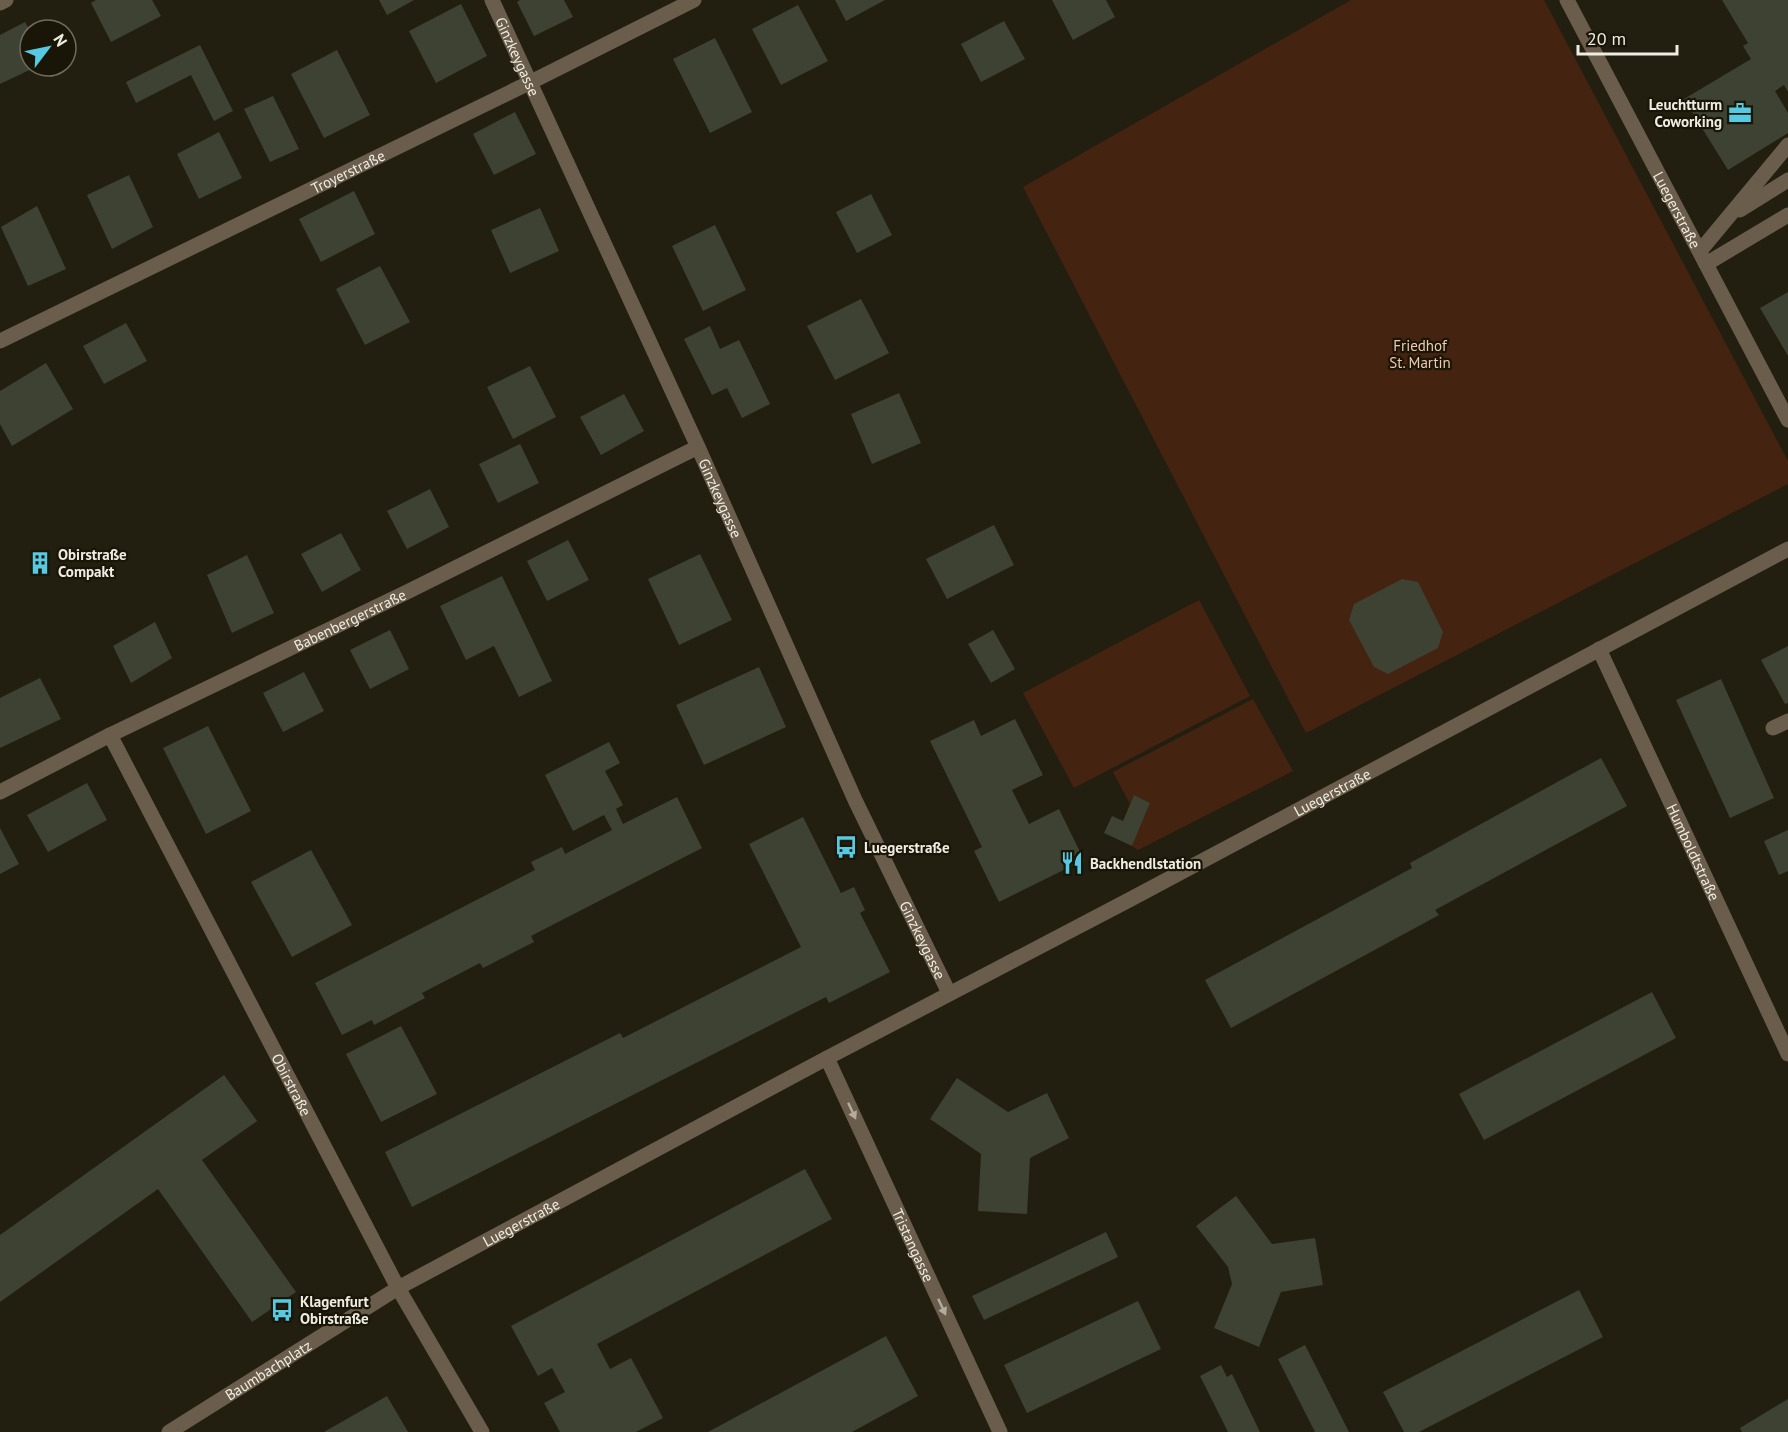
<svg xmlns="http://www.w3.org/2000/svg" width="1788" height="1432" viewBox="0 0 1788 1432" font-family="'PT Sans',sans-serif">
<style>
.green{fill:#442310}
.building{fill:#3d4232}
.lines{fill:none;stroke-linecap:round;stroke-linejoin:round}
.service{stroke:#6b5d4b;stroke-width:15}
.minor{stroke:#6b5d4b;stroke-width:15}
.tertiary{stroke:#6b5d4b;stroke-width:15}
.oneway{fill:#b4ac9e}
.labels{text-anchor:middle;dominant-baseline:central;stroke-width:4.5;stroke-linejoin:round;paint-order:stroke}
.street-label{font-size:15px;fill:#efece2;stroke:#191607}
.poi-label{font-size:15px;font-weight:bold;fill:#efece2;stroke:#191607;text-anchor:start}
.park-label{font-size:15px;fill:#f5c8af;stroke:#191607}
</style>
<rect width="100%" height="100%" fill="#231f10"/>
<!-- green -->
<g class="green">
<polygon points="1351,0 1544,0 1788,461 1788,484 1306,733 1023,187"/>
<polygon points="1199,600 1250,696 1074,788 1023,693"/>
<polygon points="1253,699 1293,771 1138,850 1132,846 1150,803 1134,795 1130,804 1113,772"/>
</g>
<!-- building -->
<g class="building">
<polygon points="96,0 152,0 161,16 111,42 91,3"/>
<polygon points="379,0 414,0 387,15"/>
<polygon points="520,0 564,0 573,17 534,36 517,2"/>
<polygon points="835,0 885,0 846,21"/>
<polygon points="1052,0 1106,0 1115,17 1073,40"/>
<polygon points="1722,0 1788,0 1788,92 1784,85 1775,91 1788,113 1788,133 1728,170 1684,99 1751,59 1743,46 1748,43"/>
<polygon points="461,4 487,56 436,83 409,31"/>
<polygon points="798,5 828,61 781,85 752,29"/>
<polygon points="1004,21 1025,59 981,82 961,44"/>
<polygon points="25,22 30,31 30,66 38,66 0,84 0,35"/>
<polygon points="715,38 752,112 710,133 673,59"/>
<polygon points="200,45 233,111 214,121 191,75 136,103 126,82"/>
<polygon points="337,50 370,115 324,138 291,74"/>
<polygon points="273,96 299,149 270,162 244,109"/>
<polygon points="515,112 536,154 494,175 473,134"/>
<polygon points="219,132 242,178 199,199 177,154"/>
<polygon points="129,175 153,227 112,249 87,195"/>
<polygon points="354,191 375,234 321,262 299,219"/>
<polygon points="871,194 892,235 857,253 836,212"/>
<polygon points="37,206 66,269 28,286 1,227"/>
<polygon points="540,208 559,251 510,273 491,230"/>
<polygon points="715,225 746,290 703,311 672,246"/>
<polygon points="380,266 410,322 365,345 336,289"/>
<polygon points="1788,292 1788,356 1760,308"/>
<polygon points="861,299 889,353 835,380 807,326"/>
<polygon points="126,323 147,361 104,384 83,346"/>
<polygon points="710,326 720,349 739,340 770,404 742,418 727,388 712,395 684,339"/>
<polygon points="46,363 73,409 12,446 0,424 0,391"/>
<polygon points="530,366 556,417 513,439 487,387"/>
<polygon points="899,393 921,443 872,464 851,414"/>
<polygon points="624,394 644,431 601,455 580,417"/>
<polygon points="520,444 539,483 498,503 479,464"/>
<polygon points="430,489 449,527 407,549 387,511"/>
<polygon points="994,525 1014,565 947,599 926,559"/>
<polygon points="341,533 361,570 322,592 301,554"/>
<polygon points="568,540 589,580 547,601 527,561"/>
<polygon points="40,552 50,568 41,574 31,558"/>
<polygon points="700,554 732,620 679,645 648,579"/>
<polygon points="247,555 274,613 232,633 207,575"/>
<polygon points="502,576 552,681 519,697 494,646 466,660 440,606"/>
<polygon points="1402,579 1418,582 1443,632 1438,648 1388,674 1374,667 1349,620 1354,604"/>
<polygon points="155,622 172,658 131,683 113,646"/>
<polygon points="390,630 409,669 370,689 350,650"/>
<polygon points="993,630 1015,669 991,683 968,644"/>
<polygon points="1788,646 1788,703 1785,704 1761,660"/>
<polygon points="759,667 786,727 704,765 676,705"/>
<polygon points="304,672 324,711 283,732 263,693"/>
<polygon points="40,678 61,719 0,748 0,698"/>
<polygon points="1721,679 1774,798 1730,818 1676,700"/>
<polygon points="1015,719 1043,775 1012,790 1029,824 1059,809 1084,860 999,902 974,851 982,847 930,741 974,720 981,736"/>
<polygon points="208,726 251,811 206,834 163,748"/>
<polygon points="609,742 620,763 605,771 623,805 616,809 623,824 677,797 702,848 531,936 534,942 483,968 480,963 422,993 425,998 374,1025 372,1020 342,1035 315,983 535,870 531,862 562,847 565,854 612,830 604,815 573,831 545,775"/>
<polygon points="1601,758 1627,806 1435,910 1439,915 1231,1028 1205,980 1412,868 1410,863"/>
<polygon points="87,783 107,820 48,852 27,815"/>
<polygon points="1134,795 1150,803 1132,846 1104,833 1112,816 1123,821"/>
<polygon points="803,817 841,893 854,887 865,910 860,913 890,972 829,1003 826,997 412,1207 385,1152 620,1033 623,1038 801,947 749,844"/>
<polygon points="0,828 19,864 0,874"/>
<polygon points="1788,830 1788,871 1779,875 1764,841"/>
<polygon points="311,850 352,925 292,957 251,882"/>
<polygon points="1652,992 1676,1038 1484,1140 1459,1094"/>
<polygon points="401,1026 437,1094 381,1122 346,1054"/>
<polygon points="224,1075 257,1121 202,1160 296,1292 252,1322 158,1189 0,1302 0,1235"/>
<polygon points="957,1078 1008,1112 1047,1093 1069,1138 1030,1158 1027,1214 978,1211 981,1154 930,1119"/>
<polygon points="805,1169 832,1219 597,1344 610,1369 631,1358 663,1418 636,1432 560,1432 544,1403 565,1392 552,1368 538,1376 511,1326"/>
<polygon points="1236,1196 1272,1244 1315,1238 1323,1285 1281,1292 1259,1347 1214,1328 1232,1284 1228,1267 1196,1226"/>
<polygon points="1106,1232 1118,1257 984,1320 972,1296"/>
<polygon points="1579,1290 1603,1337 1419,1432 1404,1432 1383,1392"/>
<polygon points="1138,1301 1161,1349 1027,1413 1004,1365"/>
<polygon points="886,1336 918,1396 852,1432 708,1432"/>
<polygon points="1305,1345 1349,1432 1315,1432 1278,1359"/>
<polygon points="1221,1365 1227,1377 1232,1374 1260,1432 1228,1432 1200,1376"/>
<polygon points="387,1396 408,1432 324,1432"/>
<polygon points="1788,1399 1788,1432 1742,1432 1740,1428"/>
</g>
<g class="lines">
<!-- service -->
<g class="service">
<path id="s1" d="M 1567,0 L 1788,420"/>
<polyline points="1740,210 1788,180"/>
<polyline points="1700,251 1788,145"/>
<polyline points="1706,264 1788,215"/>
<polyline points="1773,728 1788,721"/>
</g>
<!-- minor -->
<g class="minor">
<path id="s2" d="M 492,0 L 698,447 L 855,800 L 949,993"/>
<polyline points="0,3 6,0"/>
<path id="s3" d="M 0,341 L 531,82 L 694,0"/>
<path id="s4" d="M 1599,649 L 1788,1054"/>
<path id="s5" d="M 110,735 L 398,1288 L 482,1432"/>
<path id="s6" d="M 0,792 L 110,735 L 405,593 L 698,447"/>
<path id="s7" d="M 827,1058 L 1000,1432"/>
</g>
<!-- tertiary -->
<path class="tertiary" id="s8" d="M 169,1432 L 398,1288 L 827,1058 L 1129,900 L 1788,549"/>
</g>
<!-- one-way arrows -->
<defs><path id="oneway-solid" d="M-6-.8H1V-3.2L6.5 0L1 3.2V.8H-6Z" transform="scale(1.5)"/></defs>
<g class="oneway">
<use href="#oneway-solid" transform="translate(852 1111) rotate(65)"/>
<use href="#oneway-solid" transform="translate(942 1307) rotate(65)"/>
</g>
<!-- icons -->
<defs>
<g id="office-bare" transform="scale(1.8)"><path d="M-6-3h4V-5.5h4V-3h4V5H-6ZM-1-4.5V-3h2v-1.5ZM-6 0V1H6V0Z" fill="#57c9e2" stroke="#191607" stroke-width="2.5" paint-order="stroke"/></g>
<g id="building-bare" transform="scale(1.8)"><path d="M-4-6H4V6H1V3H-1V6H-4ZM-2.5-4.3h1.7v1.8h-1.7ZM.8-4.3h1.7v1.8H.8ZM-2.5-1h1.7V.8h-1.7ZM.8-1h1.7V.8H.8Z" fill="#57c9e2" stroke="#191607" stroke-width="2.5" paint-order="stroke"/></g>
<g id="bus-bare" transform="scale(1.8)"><path d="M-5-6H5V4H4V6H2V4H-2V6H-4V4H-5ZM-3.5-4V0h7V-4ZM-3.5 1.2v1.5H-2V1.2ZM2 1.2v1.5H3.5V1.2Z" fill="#57c9e2" stroke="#191607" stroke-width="2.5" paint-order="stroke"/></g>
<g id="restaurant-bare" transform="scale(1.8)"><path d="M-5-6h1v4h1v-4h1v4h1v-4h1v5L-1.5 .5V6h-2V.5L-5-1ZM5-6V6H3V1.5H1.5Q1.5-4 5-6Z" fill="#57c9e2" stroke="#191607" stroke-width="2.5" paint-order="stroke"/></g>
</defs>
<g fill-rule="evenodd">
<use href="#office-bare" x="1740" y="113"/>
<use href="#building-bare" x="40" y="563"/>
<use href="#bus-bare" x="846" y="847"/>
<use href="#restaurant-bare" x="1072" y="863"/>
<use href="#bus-bare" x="282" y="1310"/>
</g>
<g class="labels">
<!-- street labels -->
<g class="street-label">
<text stroke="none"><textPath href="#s2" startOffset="62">Ginzkeygasse</textPath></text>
<text stroke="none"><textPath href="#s3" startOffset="387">Troyerstraße</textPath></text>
<text stroke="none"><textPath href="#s1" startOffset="237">Luegerstraße</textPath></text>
<text stroke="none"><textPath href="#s2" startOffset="548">Ginzkeygasse</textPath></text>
<text stroke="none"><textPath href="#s6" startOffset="390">Babenbergerstraße</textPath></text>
<text stroke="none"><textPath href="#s8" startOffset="1328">Luegerstraße</textPath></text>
<text stroke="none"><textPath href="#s4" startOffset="224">Humboldtstraße</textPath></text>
<text stroke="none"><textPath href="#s2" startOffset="1034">Ginzkeygasse</textPath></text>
<text stroke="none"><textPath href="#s5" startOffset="394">Obirstraße</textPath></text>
<text stroke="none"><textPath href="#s8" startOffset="410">Luegerstraße</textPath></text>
<text stroke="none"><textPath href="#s7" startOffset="206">Tristangasse</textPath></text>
<text stroke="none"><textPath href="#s8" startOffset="117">Baumbachplatz</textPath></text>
</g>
<!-- poi labels -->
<g class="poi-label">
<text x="1722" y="104" text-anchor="end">Leuchtturm<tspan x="1722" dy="17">Coworking</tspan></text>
<text x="58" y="554">Obirstraße<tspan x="58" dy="17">Compakt</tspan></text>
<text x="864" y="847">Luegerstraße</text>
<text x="1090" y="863">Backhendlstation</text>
<text x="300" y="1301">Klagenfurt<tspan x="300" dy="17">Obirstraße</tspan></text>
</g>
<!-- park labels -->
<g class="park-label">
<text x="1420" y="345">Friedhof<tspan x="1420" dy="17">St. Martin</tspan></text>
</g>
</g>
<!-- north arrow -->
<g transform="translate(48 48) rotate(58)"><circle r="28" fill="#191607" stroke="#6f6c5f" stroke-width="1.5"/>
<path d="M0-4.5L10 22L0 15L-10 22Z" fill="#57c9e2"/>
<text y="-9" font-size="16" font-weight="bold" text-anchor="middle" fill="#efece2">N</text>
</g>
<!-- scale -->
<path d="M1578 45v9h99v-9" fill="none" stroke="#efece2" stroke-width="3"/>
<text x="1587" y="45" font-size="18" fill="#efece2" stroke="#191607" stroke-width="4.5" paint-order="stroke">20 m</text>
</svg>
